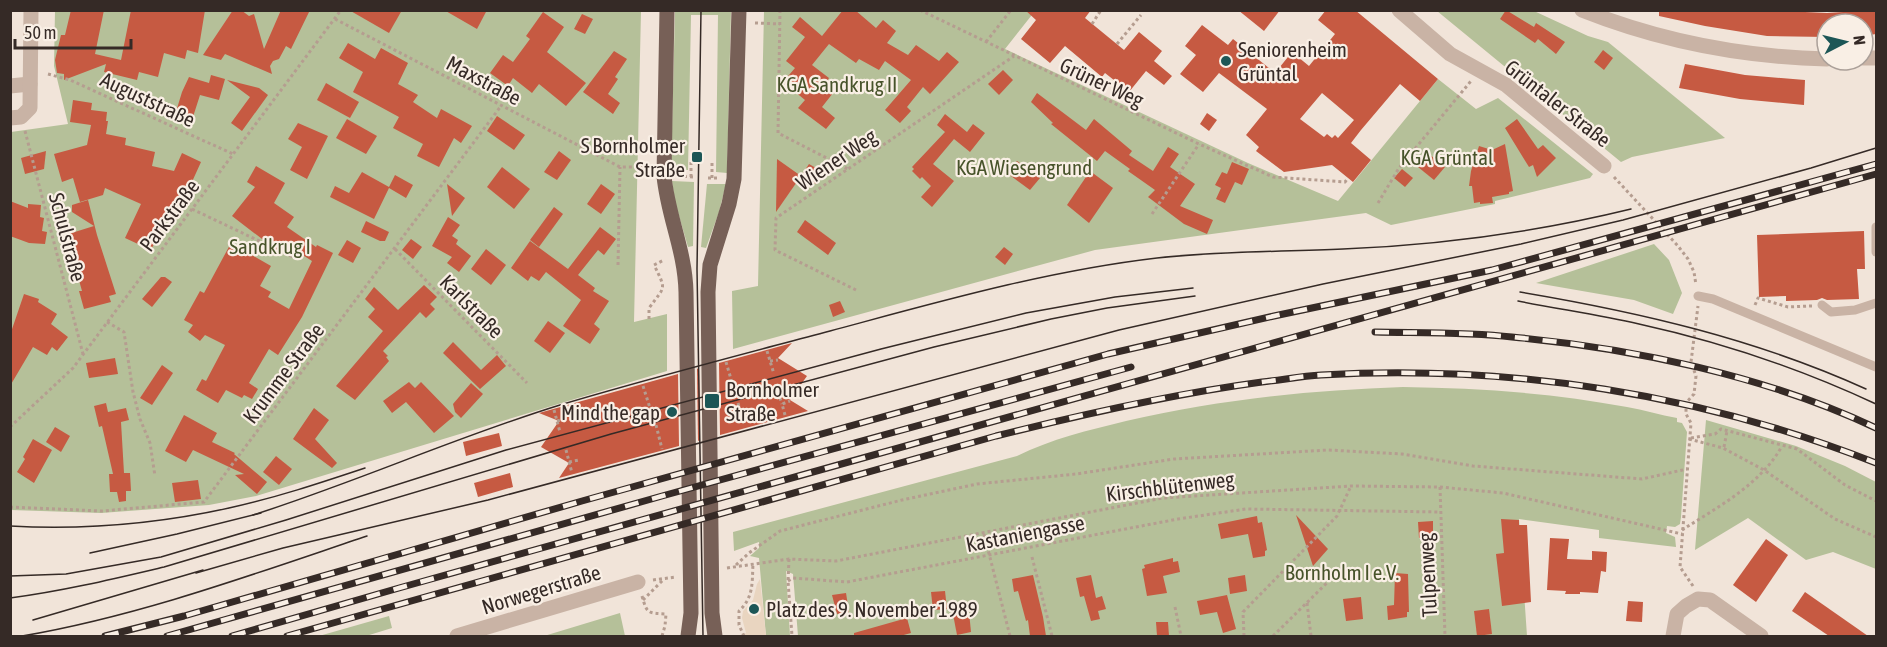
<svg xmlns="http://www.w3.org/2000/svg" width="1887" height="647" viewBox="0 0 1887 647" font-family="'Asap Condensed',sans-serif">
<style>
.green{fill:#b5c099}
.plaza{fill:#e9d5c0}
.building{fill:#c65a42;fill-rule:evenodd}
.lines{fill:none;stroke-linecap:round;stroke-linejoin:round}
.path{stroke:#b59d90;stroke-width:3;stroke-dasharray:3 3;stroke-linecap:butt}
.service{stroke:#c9b3a5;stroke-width:9}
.minor{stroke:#c9b3a5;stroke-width:15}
.primary{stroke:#776057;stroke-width:15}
.tram{stroke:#352a26;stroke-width:1.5}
.rail-casing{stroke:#352a26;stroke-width:7}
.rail{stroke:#f9efe5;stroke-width:4.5;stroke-dasharray:14;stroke-linecap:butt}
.poi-dot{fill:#1c5656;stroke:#f9efe5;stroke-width:2}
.labels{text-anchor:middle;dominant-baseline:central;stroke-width:4.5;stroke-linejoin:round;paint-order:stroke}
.poi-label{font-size:21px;fill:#352a26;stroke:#f9efe5;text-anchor:start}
.street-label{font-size:21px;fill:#352a26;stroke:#f9efe5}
.park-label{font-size:21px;fill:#47532a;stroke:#f9efe5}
</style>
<rect width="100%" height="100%" fill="#f1e4d9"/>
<!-- green -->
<g class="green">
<polygon points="55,11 641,11 634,322 667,314 667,371 256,496 209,505 101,513 11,510 11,132 68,124 54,66"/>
<polygon points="675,11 731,11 727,173 716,172 718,15 691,15 688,170 671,170"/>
<polygon points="764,11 1035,11 1005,49 1248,163 1338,201 1438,79 1476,109 1498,98 1593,174 1590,178 1495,201 1495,204 1391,225 1366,213 1095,250 733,349 732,291 758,286"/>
<polygon points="1437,11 1534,11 1588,36 1608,42 1725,138 1632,157 1621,162"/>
<polygon points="672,181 694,182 693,246 688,247 675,202"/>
<polygon points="707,184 726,184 719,212 706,248 701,247"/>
<polygon points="1654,244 1669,260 1682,293 1673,314 1634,300 1536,283"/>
<path d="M 1403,387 C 1478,388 1553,393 1627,407 C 1644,410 1660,415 1677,418 L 1677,422 L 1682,423 L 1687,432 L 1681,517 L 1680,524 L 1675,527 L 1667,526 L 1666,533 L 1675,537 L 1676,547 L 1599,538 L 1599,530 L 1519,519 L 1527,636 L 798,636 L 793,574 L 786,571 L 790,636 L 766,636 L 759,558 L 750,556 L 759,548 L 759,542 L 734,551 L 733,532 L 1017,456 C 1051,439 1089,430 1126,421 C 1217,400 1310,390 1403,387 Z"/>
<polygon points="1706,420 1796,446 1845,466 1876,482 1876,569 1833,552 1806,560 1748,518 1695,550"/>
<polygon points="620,613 625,636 544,636"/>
<polygon points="389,616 392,628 366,636 319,636"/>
</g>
<!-- plaza -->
<polygon class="plaza" points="760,579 766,636 738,636 746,633 742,618 743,611 753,600 757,584"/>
<!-- building -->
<g class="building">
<polygon points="71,10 104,10 95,54 121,60 131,10 205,10 198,53 187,50 185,59 164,53 158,77 139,72 137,80 104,72 106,64 64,80 64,74 57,73 55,60 61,35 65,35"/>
<polygon points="233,10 241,10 249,16 254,14 264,49 281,10 310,10 291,49 286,46 279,59 273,61 270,66 272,74 225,54 221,60 203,55"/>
<polygon points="349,10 402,10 389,33"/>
<polygon points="444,10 487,10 477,29"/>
<polygon points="843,10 855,10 876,28 883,20 896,31 887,43 908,55 916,45 939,61 947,52 959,62 930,94 923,87 907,107 911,111 900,123 885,110 911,80 885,61 879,70 859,59 856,63 829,44 812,65 829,78 824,86 833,93 822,107 835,118 826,129 798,108 805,100 783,82 795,68 786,61 805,37 792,27 800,17 822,36"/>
<polygon points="1025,10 1091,10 1085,18 1124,50 1139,32 1162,51 1154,61 1172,76 1164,85 1146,71 1129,92 1105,73 1102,77 1065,46 1050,63 1021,39 1036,20"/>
<polygon points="1238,10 1280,10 1264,31"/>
<path d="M 1326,10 L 1355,10 L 1438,79 L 1420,101 L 1400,84 L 1361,130 L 1351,143 L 1371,160 L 1353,182 L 1332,165 L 1284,172 L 1256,151 L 1259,147 L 1246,135 L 1267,109 L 1219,73 L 1203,92 L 1180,74 L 1196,55 L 1185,46 L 1202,25 L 1228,45 L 1233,39 L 1275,73 L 1292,52 L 1309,66 L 1335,34 L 1318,20 ZM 1322,93 L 1354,120 L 1338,138 L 1335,135 L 1332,138 L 1327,134 L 1324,137 L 1300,119 Z"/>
<polygon points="1506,10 1534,27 1536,23 1565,42 1556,54 1538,39 1535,43 1500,19"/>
<polygon points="1659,10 1763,10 1827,13 1876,10 1876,34 1863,36 1863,24 1827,24 1827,37 1767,36 1705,26 1659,16"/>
<polygon points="543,12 564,27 547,52 586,83 566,106 539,84 532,93 513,78 508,86 490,73 503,55 513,62 530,39 526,36"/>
<polygon points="582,14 593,19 585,34 574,29"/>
<polygon points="348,43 375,59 381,48 408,63 398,84 418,95 413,102 437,118 441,109 472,126 461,143 454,138 439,167 417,156 423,144 393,128 399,117 353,92 363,72 339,58"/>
<polygon points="1603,50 1613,58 1604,70 1594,62"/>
<polygon points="614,51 627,59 615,77 618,79 608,94 620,103 613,114 583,92"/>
<polygon points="1685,64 1745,75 1805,80 1804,105 1740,99 1679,88"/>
<polygon points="1003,70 1013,80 999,95 988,84"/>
<polygon points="211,75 225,79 219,100 200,95 192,120 175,115 182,92 189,77 209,83"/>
<polygon points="227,80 259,88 268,95 242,131 231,123 250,97"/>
<polygon points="326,83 359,102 350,118 317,100"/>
<polygon points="1037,93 1086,130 1094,119 1132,151 1129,155 1153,171 1168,147 1179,154 1170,167 1195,184 1180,206 1213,220 1207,234 1184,224 1148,197 1155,190 1128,171 1130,169 1105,151 1097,161 1051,124 1053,123 1031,102"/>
<polygon points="73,100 92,103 91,110 107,112 106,121 108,121 106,134 126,138 125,145 155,152 152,166 174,171 182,153 201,162 186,195 172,212 170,210 151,250 125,238 141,204 105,188 103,195 80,202 73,178 62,182 54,154 87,145 91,125 70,122"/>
<polygon points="1207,113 1217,120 1209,131 1200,124"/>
<polygon points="945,114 967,132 973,124 985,133 970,152 954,139 933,164 954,181 932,207 921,197 931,186 922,177 920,179 912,171 914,169 912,167 945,132 937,125"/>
<polygon points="497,116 525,135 514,150 487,131"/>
<polygon points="347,119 377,136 366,154 336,138"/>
<polygon points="1517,119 1538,149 1543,145 1556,158 1537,177 1533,165 1529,167 1505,128"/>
<polygon points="298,123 328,136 307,179 290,170 302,147 288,139"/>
<polygon points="1505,144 1513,191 1509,192 1509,194 1492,197 1493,203 1480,204 1480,202 1474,203 1472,186 1469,186 1471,171 1479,146 1492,150"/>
<polygon points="46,151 44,169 25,174 21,158"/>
<polygon points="559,151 571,160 557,180 544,172"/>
<polygon points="1429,154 1445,167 1434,180 1418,167"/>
<polygon points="777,159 801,176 776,212"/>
<polygon points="1017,161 1040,178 1030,190 1007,173"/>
<polygon points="1232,162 1249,169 1242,185 1235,182 1225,203 1216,199 1221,188 1215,185 1222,172 1227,174"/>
<polygon points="809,164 823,172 816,184 801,176"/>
<polygon points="256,166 285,183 274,203 294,217 287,227 316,247 317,245 333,253 302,317 278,355 269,349 249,383 258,389 252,399 244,395 242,398 226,390 218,403 196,390 202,379 206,381 225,345 205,335 200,341 188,332 193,325 184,320 200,291 204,293 231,243 271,266 260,286 271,292 268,297 289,309 312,261 284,243 279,252 232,216 255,187 247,182"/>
<polygon points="502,167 530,189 514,209 487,187"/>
<polygon points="1402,169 1413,178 1405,187 1394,178"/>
<polygon points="1090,171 1113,188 1089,223 1067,205"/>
<polygon points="362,172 389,187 395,175 413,185 406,198 389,188 374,219 330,197 335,186 349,193"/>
<polygon points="447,184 465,198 452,216"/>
<polygon points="601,184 615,194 601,214 587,204"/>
<polygon points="88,200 97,235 116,294 109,296 111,302 84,309 79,291 82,291 75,266 71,267 62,236 94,226 72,212 72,205"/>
<polygon points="10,201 28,208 28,204 41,205 40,217 44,218 42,231 47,232 45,244 29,243 10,236"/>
<polygon points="554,207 563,214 539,247 530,240"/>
<polygon points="448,217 460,225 452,236 458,240 456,244 471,256 459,272 447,263 452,257 432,246"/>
<polygon points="805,220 836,243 828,255 797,232"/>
<polygon points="366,221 389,232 385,241 380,241 361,232"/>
<polygon points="600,227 616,239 604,255 598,250 578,275 595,288 593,291 609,301 594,324 600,329 590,344 563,326 581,300 546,272 539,281 531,276 528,281 511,268 530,241 568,269"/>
<polygon points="1864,231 1865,269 1857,269 1859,299 1827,300 1822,298 1817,300 1786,301 1786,296 1759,297 1757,235"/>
<polygon points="411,239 422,247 413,259 402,250"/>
<polygon points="347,240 361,248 353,263 338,255"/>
<polygon points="1004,247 1013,254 1005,265 995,257"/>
<polygon points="486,249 506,265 491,285 471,269"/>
<polygon points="161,277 165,277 172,282 152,307 142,299"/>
<polygon points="424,285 437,297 430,304 435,309 426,318 420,312 383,351 388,356 386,357 389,361 355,400 336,386 383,331 368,317 375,309 365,299 374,287 398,310"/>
<polygon points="24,294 39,299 38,302 57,314 51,324 68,337 57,351 52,347 47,355 33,347 10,386 10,335"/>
<polygon points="840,301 845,312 833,317 829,305"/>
<polygon points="548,321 565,333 550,353 534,341"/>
<polygon points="453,342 481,370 497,355 506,366 480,389 443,353"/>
<polygon points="792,343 778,358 807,376 790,400 808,411 720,435 719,363"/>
<polygon points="115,358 118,374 89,378 86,363"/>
<polygon points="162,365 173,373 152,405 140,398"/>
<polygon points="699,368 700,440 698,441 697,369"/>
<polygon points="678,374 679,446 559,478 569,463 541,447 559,421 539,413"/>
<polygon points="409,382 415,388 421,382 454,416 434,433 406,402 392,413 383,401"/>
<polygon points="471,383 483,394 461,418 455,412 453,404"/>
<polygon points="106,403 108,412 126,408 129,420 121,422 124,473 130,473 131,491 126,491 126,501 119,502 117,492 110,492 109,474 113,474 102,426 99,427 94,406"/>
<polygon points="314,408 329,420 315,439 337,463 332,468 293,439"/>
<polygon points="184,415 217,433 212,442 235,453 234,454 267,482 257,494 235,475 244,474 193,450 186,462 165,451"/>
<polygon points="55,427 70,436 61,452 46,442"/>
<polygon points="499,433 502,446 466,456 463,442"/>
<polygon points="33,439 52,450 34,483 17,472 25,459 23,457"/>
<polygon points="276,456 292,469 279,485 263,472"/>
<polygon points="510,473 513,487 478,497 474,483"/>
<polygon points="198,480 201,499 175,502 172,483"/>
<polygon points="1296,515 1328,549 1313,566"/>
<polygon points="1257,516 1258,523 1262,522 1267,550 1265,551 1265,556 1253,558 1248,534 1221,539 1218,524"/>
<polygon points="1501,519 1519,520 1519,525 1527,525 1531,602 1502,606 1496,554 1504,553"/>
<polygon points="1433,521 1433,537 1419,538 1418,522"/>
<polygon points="1550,538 1569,539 1567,559 1592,560 1592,551 1607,552 1606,572 1601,571 1598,593 1580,592 1580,594 1565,594 1566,591 1547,590"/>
<polygon points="1766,539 1788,555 1756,602 1733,585"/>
<polygon points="1173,558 1173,562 1178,561 1180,572 1163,576 1167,593 1147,596 1142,569 1145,568 1144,565"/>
<polygon points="1395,573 1408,574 1409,612 1407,612 1407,617 1388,620 1387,606 1394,605"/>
<polygon points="1033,575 1043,617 1046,636 1030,636 1028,620 1026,621 1018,591 1014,592 1012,579"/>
<polygon points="1091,575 1096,598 1102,596 1106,609 1098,611 1100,619 1091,621 1084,596 1080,597 1076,578"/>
<polygon points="1245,575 1247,591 1230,594 1228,578"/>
<polygon points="945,591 947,609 933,610 931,592"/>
<polygon points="1805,592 1868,636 1829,636 1792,611"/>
<polygon points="846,593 849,612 837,614 832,595"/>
<polygon points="1227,595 1236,629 1223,633 1217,612 1200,615 1197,601"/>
<polygon points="1361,597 1363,619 1346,621 1343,599"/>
<polygon points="1628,601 1643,602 1642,622 1626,621"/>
<polygon points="968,602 971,632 957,635 951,604"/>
<polygon points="1489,609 1492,634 1477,636 1474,611"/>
<polygon points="907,618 911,633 900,636 854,636 854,633"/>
<polygon points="1156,622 1168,622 1169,636 1157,636"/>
</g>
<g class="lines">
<!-- path -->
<g class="path">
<polyline points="780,10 778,133 848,169"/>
<polyline points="920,10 1199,144 1273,177 1345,182 1348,178"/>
<polyline points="335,19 620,167 648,167"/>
<polyline points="755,23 780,24"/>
<polyline points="1092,24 1101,10"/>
<polyline points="986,42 1011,10"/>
<polyline points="1117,44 1141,15"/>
<polyline points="48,74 70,80 233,154"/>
<polyline points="25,131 83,354"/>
<polyline points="678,176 694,177"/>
<polyline points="691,177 691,160"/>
<polyline points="1614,177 1678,246 1688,259 1694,272 1696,285"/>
<polyline points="708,178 719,178"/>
<polyline points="712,178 712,160"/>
<polyline points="1378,203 1399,168 1471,81"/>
<polyline points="192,209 295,258"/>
<polyline points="1152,214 1199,144"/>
<polyline points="395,249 527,383"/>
<polyline points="618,265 620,167"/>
<polyline points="856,290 775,250 776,218 1014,56"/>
<polyline points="1755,305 1758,298 1788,307 1812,306"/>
<path d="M 649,319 L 649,308 C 665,286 667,291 654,265 L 664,260"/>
<polyline points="107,322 124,332 133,392 140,419 150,443 155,476"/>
<polyline points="767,351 774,374"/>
<polyline points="770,361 778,360"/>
<polyline points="726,362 733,386"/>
<polyline points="643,386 650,408"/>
<polyline points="778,392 782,404"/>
<polyline points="738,403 745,426"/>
<polyline points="554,410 560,432"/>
<polyline points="785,415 782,404 790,401"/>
<polyline points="557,421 568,418"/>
<polyline points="656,425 662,449"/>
<polyline points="10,427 73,368 341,10"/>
<polyline points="1691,438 1715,434 1721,429 1797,449 1845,485 1876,501"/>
<polyline points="1689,439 1723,448 1764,470 1835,519 1876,537"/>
<polyline points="1724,447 1727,431"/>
<polyline points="566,450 572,473"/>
<polyline points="569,462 579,460"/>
<polyline points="1440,487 1445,636"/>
<polyline points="10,507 102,511 204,502 501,106"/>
<path d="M 1682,530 C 1718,507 1761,484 1782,446"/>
<polyline points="984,534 1010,636"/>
<polyline points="1032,557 1052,636"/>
<polyline points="789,559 788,581 792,636"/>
<polyline points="736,565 749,553 780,531 902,500 977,484 1076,474 1174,459 1328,450 1402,454 1473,466 1642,479 1687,469"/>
<polyline points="727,568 789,559 836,561 1163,498 1351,486 1440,487 1503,493 1682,534"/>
<polyline points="653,580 676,577"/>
<polyline points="788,581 793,578 847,582 1178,519 1246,509 1440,512"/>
<polyline points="1693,586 1680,567 1691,423 1686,414 1686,403 1694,394 1696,376 1691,362 1698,306"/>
<path d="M 642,596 C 647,614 648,613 666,614 L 665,626 L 662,636"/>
<polyline points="643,600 663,580"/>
<polyline points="1307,603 1311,636"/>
<polyline points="1175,607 1181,636"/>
<path d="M 744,636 L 739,625 L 739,611 C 754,597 752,582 753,563"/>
<polyline points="1244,636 1243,612 1337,516 1351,486"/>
<polyline points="1273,636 1342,568"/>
</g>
<!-- service -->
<g class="service">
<polyline points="1876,227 1876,252"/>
<polyline points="1698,296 1713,299 1876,367"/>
<polyline points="1822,305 1831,312 1855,310 1876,303"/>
</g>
<!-- minor -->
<g class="minor">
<polyline points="1399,10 1450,54 1506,85 1604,166"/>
<path d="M 1582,10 C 1660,41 1743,57 1827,59"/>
<polyline points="1863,58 1876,58"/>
<polyline points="10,86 30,84"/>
<polyline points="10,118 21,117 30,108 31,10"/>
<polyline points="457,636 638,582"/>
<polyline points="1673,636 1677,614 1686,606 1698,599 1710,600 1761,636"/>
</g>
<!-- primary -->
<g class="primary">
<path d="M 667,10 L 664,176 C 668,217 685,250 686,292 L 691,613 L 688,636"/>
<polyline points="715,636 712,613 708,292 710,265 729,204 734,179 739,10"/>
</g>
<!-- tram -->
<g class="tram">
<polyline points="701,10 697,269 703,636"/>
<path d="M 1520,292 C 1639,312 1756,339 1866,389"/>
<path d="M 1518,301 C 1558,309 1599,315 1639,324 C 1721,342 1801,369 1876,404"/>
<path d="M 253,515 C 357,482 456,437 560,405 C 650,378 740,355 830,331 C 938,302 1046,271 1157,258 C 1219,251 1281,252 1343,249 C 1439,245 1537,232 1631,209"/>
<path d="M 10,526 C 84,530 157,524 229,508 C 275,498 320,483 365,468"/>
<polyline points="90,553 177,534 261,513"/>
<polyline points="196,573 283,548 488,500 1119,330 1323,284 1521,244 1623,220 1811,168 1876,148"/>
<polyline points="10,576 66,574 161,557 286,520 506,450 881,349 1026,313 1115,297 1193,288"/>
<path d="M 10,598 C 63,591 113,579 164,567 L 611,434 L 934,347 L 1051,319 L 1107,308 L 1195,296"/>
<polyline points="33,620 203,570"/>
<path d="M 22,636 C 139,616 254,574 367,536"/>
</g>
<!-- rail casing -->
<g class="rail-casing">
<g id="rail">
<path d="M 1375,332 C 1421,333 1467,332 1512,337 C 1632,348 1766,376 1876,428"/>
<polyline points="105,636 184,616 582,501 1108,354 1274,316 1492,270 1876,164"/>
<polyline points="167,636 662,496 1131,367"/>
<polyline points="232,636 399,588 1876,174"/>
<path d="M 287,636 L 996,436 C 1084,414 1172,394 1262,382 C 1282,380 1301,376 1321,375 C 1510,364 1701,394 1876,463"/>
</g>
</g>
<!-- rail -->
<use href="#rail" class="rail"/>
</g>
<!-- markers -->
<g class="poi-dot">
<circle cx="1226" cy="61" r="6"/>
<rect x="691" y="151" width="12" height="12" rx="3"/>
<rect x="704" y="393" width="16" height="16" rx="3"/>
<circle cx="672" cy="412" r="6"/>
<circle cx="754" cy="609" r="6"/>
</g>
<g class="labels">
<!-- poi labels -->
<g class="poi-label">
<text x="1238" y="49">Seniorenheim<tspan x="1238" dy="24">Grüntal</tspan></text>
<text x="685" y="145" text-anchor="end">S Bornholmer<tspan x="685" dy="24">Straße</tspan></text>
<text x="726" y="389">Bornholmer<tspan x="726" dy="24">Straße</tspan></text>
<text x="660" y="412" text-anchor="end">Mind the gap</text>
<text x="766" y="609">Platz des 9. November 1989</text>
</g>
<!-- street labels -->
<g class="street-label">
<text transform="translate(484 80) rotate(28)">Maxstraße</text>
<text transform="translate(1102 82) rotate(25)">Grüner Weg</text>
<text transform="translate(148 99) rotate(25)">Auguststraße</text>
<text transform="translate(1558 103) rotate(38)">Grüntaler Straße</text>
<text transform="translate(836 159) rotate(-34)">Wiener Weg</text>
<text transform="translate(169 215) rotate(-53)">Parkstraße</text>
<text transform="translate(68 237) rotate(75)">Schulstraße</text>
<text transform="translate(472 306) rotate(45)">Karlstraße</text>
<text transform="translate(283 373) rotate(-53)">Krumme Straße</text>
<text transform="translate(1170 486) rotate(-7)">Kirschblütenweg</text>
<text transform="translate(1025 533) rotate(-11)">Kastaniengasse</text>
<text transform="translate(1427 575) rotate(-93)">Tulpenweg</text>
<text transform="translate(541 589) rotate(-17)">Norwegerstraße</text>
</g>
<!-- park labels -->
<g class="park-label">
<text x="837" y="84">KGA Sandkrug II</text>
<text x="1447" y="157">KGA Grüntal</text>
<text x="1024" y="167">KGA Wiesengrund</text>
<text x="270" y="246">Sandkrug I</text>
<text x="1342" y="572">Bornholm I e.V.</text>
</g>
</g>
<!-- border -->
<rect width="1887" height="647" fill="none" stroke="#352a26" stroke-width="24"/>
<!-- north arrow -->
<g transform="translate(1845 42) rotate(83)"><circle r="28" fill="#f9efe5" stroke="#aba099" stroke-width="1.5"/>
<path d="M0-4.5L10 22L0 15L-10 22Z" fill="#1c5656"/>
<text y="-9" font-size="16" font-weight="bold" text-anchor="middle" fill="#352a26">N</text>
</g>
<!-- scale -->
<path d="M15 39v9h116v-9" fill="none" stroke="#352a26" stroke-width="3"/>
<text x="24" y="39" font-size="18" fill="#352a26" stroke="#f9efe5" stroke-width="4.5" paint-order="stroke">50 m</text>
</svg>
